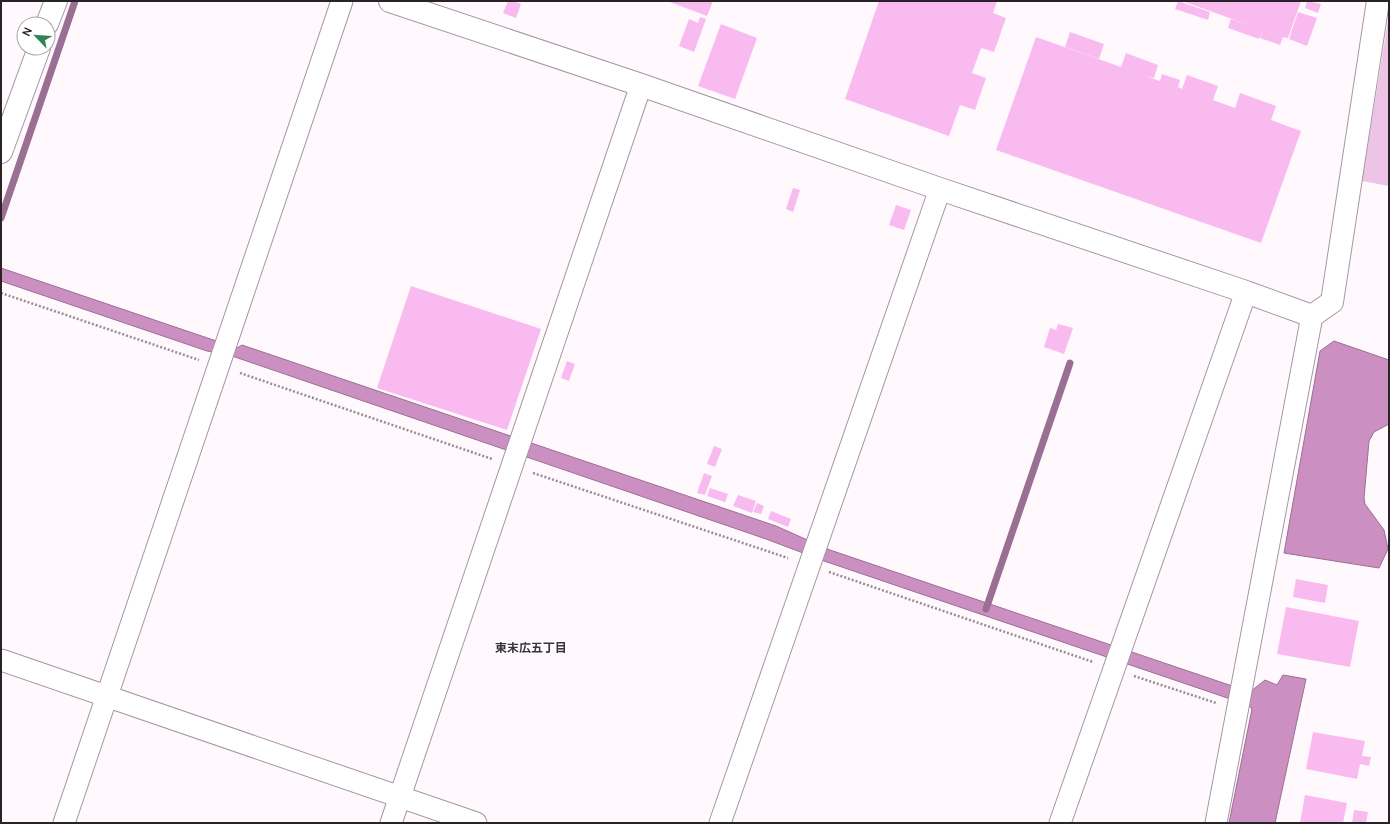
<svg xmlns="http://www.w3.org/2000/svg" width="1390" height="824" viewBox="0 0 1390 824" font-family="Manrope,'Noto Sans JP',sans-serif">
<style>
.green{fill:#edc3e6}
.water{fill:#cb90c1;stroke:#9a6f93}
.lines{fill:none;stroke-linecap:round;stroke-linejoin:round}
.stream{stroke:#9a6f93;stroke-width:7}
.building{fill:#f9bbef}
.minor-casing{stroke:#a697a3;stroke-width:23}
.tertiary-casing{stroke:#a697a3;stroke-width:24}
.secondary-casing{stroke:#a697a3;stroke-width:24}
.path{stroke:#958f94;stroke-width:2.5;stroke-dasharray:2 2;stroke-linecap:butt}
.minor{stroke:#fff;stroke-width:21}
.tertiary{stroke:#fff;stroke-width:22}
.secondary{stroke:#fff;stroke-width:22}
.labels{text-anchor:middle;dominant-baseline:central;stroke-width:3;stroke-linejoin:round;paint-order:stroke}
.neighbourhood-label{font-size:12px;font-weight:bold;fill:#3d313b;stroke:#fff}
</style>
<rect width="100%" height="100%" fill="#fff8fd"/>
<!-- green -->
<polygon class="green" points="1389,14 1389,186 1362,181"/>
<!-- water -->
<g class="water">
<polygon points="1,268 237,348 242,345 776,526 830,550 1250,692 1265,680 1277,685 1283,675 1306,679 1275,823 1229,823 1252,709 1248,705 827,562 766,539 232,356 207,351 1,281"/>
<polygon points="1334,341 1389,360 1389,424 1374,432 1369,441 1364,498 1365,504 1384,530 1388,549 1379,568 1284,553 1320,351"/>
</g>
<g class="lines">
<!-- stream -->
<g class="stream">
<polyline points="1,218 75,1"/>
<polyline points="986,609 1070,363"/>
</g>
</g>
<!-- building -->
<g class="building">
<polygon points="508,1 513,1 521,4 516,18 503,13"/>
<polygon points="667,1 713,1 707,16"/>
<polygon points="879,1 997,1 993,13 1006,18 994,52 981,48 972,73 986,78 975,110 960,105 949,136 845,99"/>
<polygon points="1178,1 1210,12 1208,20 1175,9"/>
<polygon points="1182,1 1301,1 1288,38 1283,37 1280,45 1260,38 1263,30 1259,39 1228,28 1231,19 1249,25"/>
<polygon points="1307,1 1321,4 1318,13 1305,8"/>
<polygon points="1298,12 1317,18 1307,46 1289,39"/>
<polygon points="700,17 706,19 694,52 679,46 689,19 698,23"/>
<polygon points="721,24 757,38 735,99 698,86"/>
<polygon points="1070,32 1104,44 1099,59 1065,47"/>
<polygon points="1036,37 1121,67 1126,53 1158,65 1154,78 1146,76 1160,81 1162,74 1180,80 1178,87 1182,89 1187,75 1218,86 1213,100 1235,108 1240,93 1276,106 1271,120 1301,131 1261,243 996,150"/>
<polygon points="793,188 800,190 793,212 786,209"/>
<polygon points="896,205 911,210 904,230 889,225"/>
<polygon points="411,286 541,329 507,430 377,388"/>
<polygon points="1058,324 1073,328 1064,354 1044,347 1050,328 1056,330"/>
<polygon points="567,361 575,364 569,381 561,378"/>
<polygon points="714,446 722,449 715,467 707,464"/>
<polygon points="704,473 712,476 705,495 697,493"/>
<polygon points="710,488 728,494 725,502 707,496"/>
<polygon points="738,495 756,501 752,513 733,506"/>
<polygon points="757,503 764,506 761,514 753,512"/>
<polygon points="771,511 791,519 788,527 768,519"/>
<polygon points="1296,579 1328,585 1325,603 1293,597"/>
<polygon points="1286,607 1359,621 1350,667 1277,654"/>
<polygon points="1313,732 1365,741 1362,756 1371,757 1369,766 1360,764 1357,779 1306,769"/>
<polygon points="1305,795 1347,803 1343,823 1300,823"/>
<polygon points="1354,810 1368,812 1366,823 1352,823"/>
</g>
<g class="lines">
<!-- minor casing -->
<g class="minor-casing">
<g id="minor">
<polyline points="1,660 476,823"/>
<polyline points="64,823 342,1"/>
<polyline points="391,823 641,85"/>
<polyline points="720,823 940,189"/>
<polyline points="1060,823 1246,292"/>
<polyline points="1216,823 1312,316"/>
</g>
</g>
<!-- tertiary casing -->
<g class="tertiary-casing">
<polyline id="tertiary" points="390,1 641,85 940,189 1246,292 1312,316 1332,302 1378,1"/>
</g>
<!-- secondary casing -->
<g class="secondary-casing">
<g id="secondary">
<polyline points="47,24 56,1"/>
<polyline points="1,152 39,48"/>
</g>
</g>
<!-- path -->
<g class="path">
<polyline points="1,293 199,360"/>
<polyline points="240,373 492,459"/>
<polyline points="533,473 788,558"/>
<polyline points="829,572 1093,662"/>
<polyline points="1134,676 1216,703"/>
</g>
<!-- minor -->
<use href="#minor" class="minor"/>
<!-- tertiary -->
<use href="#tertiary" class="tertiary"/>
<!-- secondary -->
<use href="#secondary" class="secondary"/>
</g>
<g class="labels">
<!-- neighbourhood labels -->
<g class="neighbourhood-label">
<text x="531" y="647">東末広五丁目</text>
</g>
</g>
<!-- border -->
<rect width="1390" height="824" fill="none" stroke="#292328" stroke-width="4"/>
<!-- north arrow -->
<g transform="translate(36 36) rotate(295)"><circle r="19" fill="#ffffff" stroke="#a9a7a9"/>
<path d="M0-3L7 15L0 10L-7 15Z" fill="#328355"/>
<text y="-6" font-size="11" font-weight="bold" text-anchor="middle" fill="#292328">N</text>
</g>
</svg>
